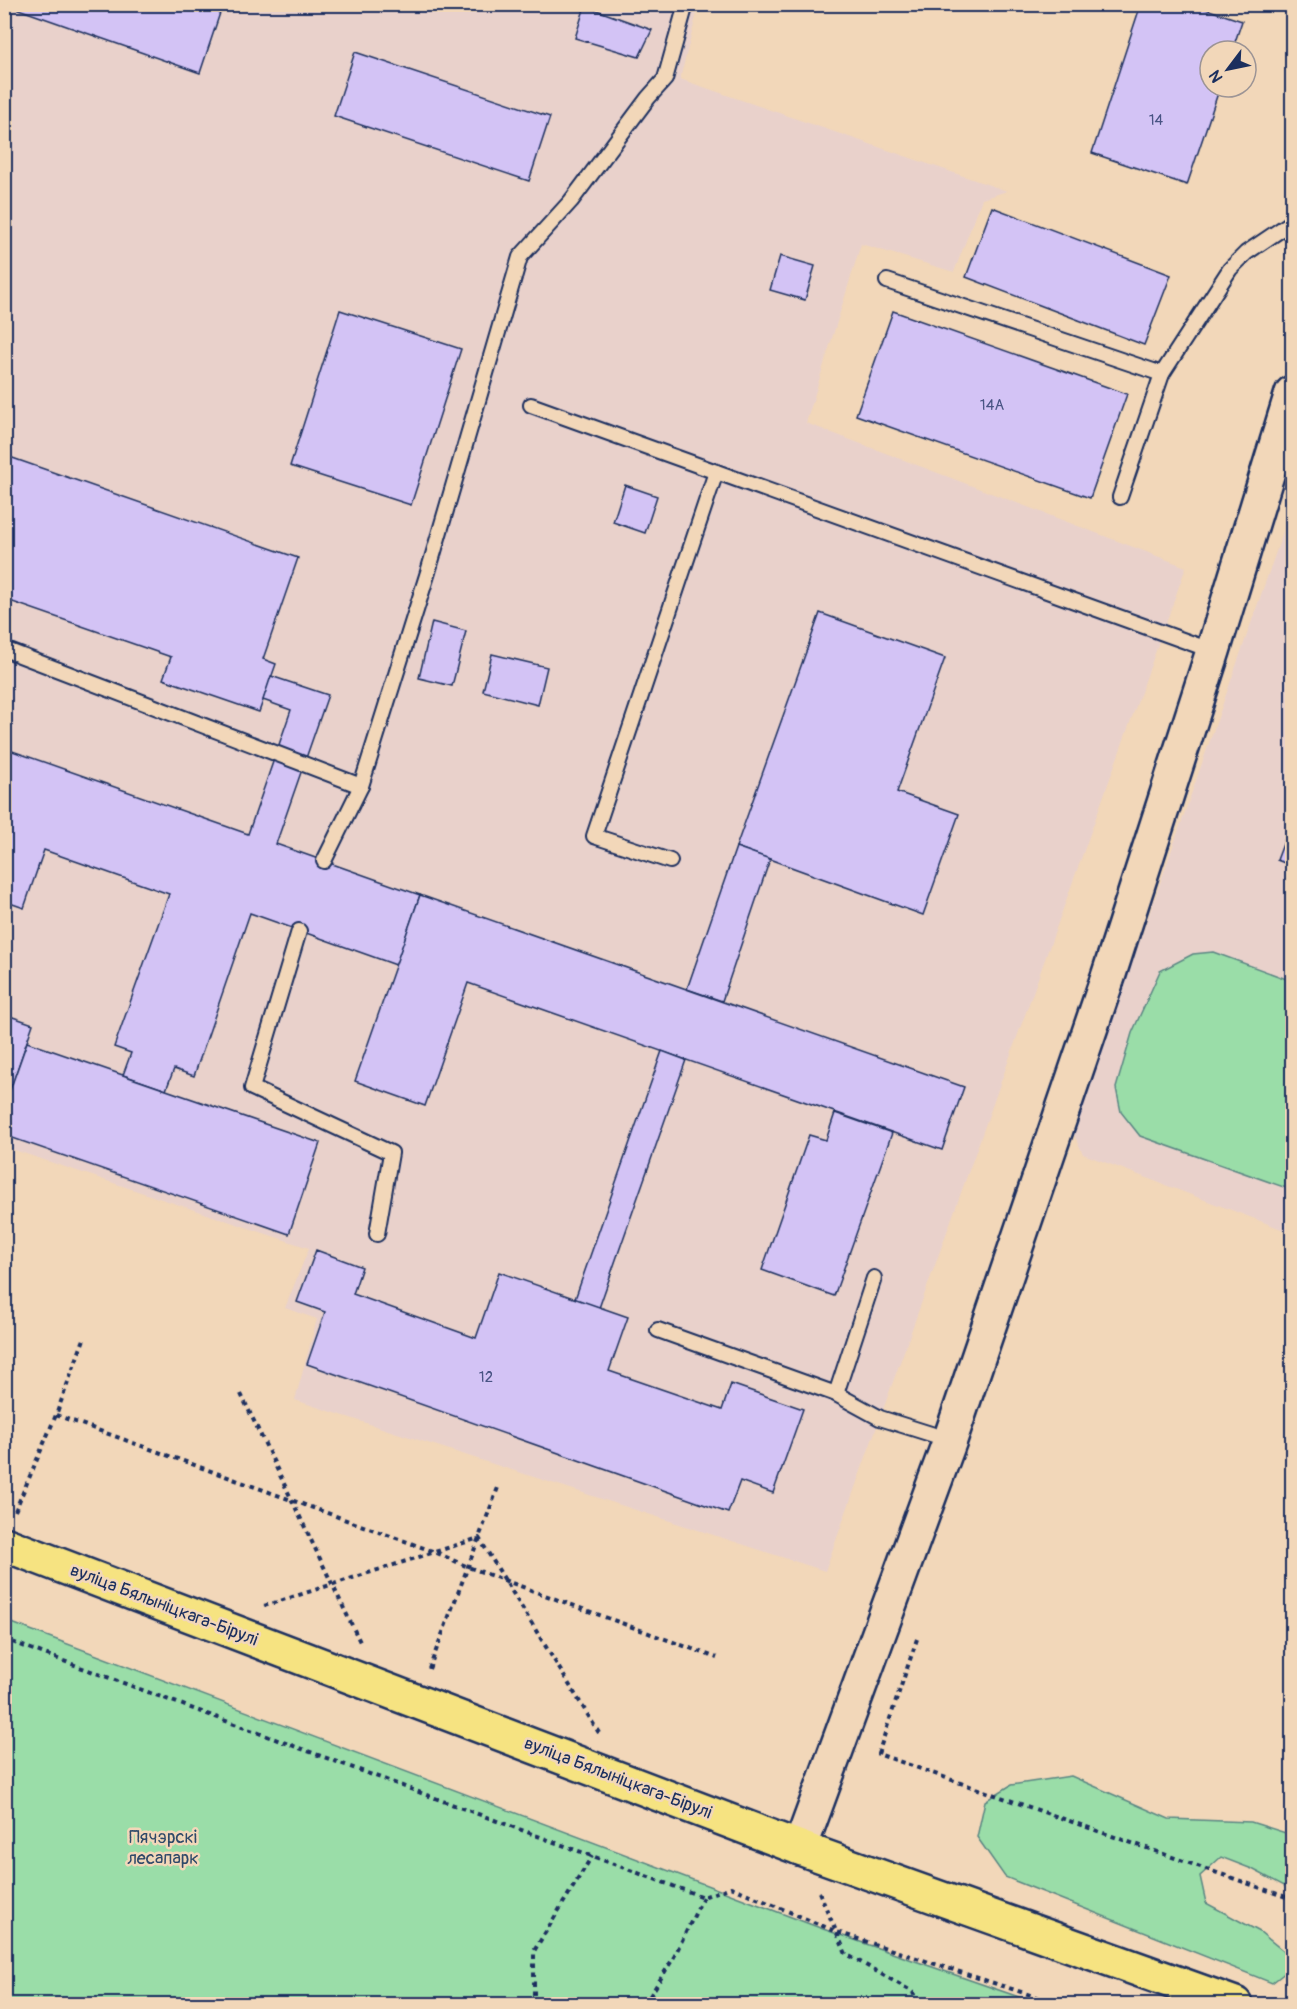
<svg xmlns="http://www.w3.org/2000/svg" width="1297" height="2009" viewBox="0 0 1297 2009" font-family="Pangolin,sans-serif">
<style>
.built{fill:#e9d1cb}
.green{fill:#9adda8;stroke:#5a8683;stroke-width:1.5}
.building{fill:#d3c3f5;stroke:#1b2f5e;stroke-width:1.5}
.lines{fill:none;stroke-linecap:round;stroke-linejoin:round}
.lane-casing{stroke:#1b2f5e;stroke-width:18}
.secondary-casing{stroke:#1b2f5e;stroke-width:38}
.primary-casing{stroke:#1b2f5e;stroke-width:38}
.path{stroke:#1b2f5e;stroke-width:4;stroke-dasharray:4.5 4.5;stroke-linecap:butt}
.lane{stroke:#f2d7b9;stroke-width:14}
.secondary{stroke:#f2d7b9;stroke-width:33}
.primary{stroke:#f6e381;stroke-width:33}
.labels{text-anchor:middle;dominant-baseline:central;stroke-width:5;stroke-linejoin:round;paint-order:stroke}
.number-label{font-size:15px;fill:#495484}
.street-label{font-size:18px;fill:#1b2f5e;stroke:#f2d7b9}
.park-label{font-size:18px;fill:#2e4969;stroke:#f2d7b9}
</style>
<rect width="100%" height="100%" fill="#f2d7b9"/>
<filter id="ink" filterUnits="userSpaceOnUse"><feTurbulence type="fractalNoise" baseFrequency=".0167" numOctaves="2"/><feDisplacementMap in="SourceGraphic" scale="12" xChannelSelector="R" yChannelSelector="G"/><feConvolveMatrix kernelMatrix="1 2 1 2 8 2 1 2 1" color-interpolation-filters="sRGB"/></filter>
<g filter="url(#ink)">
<!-- built -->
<g class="built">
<polygon points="5,5 699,5 680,79 1007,191 982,199 954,272 861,244 806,423 1186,567 825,1571 295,1400 317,1319 285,1308 309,1248 5,1147"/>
<polygon points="1292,506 1292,1233 1083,1154 1073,1132"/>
</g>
<!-- green -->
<g class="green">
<polygon points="1213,952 1292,981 1292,1190 1140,1136 1121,1112 1116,1088 1132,1033 1160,971 1193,954"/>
<polygon points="4,1620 823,1929 1039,2004 5,2004"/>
<polygon points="1071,1776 1169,1819 1251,1822 1292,1835 1292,1890 1252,1869 1221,1857 1200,1876 1206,1903 1260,1932 1287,1954 1291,1968 1272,1983 1005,1877 977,1837 985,1801 1011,1785"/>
</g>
<!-- building -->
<g class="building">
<polygon points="4,4 197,4 220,13 200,73"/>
<polygon points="1141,4 1191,4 1242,21 1232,51 1210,51 1210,87 1220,87 1187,185 1092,153"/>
<polygon points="585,6 652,30 639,57 575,38"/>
<polygon points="355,52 550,117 529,181 334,116"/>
<polygon points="992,207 1171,275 1144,345 966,277"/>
<polygon points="780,256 815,266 805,300 770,290"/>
<polygon points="340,310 461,349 411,505 290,466"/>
<polygon points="893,311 1127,394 1090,498 856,415"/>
<polygon points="4,455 298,558 263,659 276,664 259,712 163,679 171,657 4,599"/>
<polygon points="625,485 657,496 645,533 613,522"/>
<polygon points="820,613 945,658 897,792 959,814 923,915 736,847"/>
<polygon points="432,622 466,631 452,686 419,678"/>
<polygon points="492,654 547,667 538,705 483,691"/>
<polygon points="271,676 328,695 276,844 420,895 396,965 250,913 194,1076 174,1069 166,1090 123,1075 131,1053 114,1047 169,894 44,850 24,908 4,901 4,748 248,834 291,710 263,700"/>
<polygon points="1292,820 1292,866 1277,860"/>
<polygon points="736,847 770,859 722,1001 687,989"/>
<polygon points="420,895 964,1087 942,1150 468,983 425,1106 355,1081"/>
<polygon points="4,1014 33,1024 11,1088 4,1086"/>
<polygon points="27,1042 320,1143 289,1234 4,1135 4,1107"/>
<polygon points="662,1051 686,1060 599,1308 575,1299"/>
<polygon points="835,1113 892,1133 834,1296 762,1270 809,1135 826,1140"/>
<polygon points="316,1250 362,1267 353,1294 476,1338 499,1272 628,1317 609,1371 722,1410 731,1384 803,1409 773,1493 740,1481 728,1513 307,1364 325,1312 297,1302"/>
</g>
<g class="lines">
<!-- lane casing -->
<g class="lane-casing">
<g id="lane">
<polyline points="887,281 1162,374"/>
<polyline points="531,405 1213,651"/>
<polyline points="1120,497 1162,374 1230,269 1246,253 1292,222"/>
<polyline points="4,649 361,786"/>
<polyline points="324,861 361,786 428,572 520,257 571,201 648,98 665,79 686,4"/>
<polyline points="670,861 594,836 716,472"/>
<polyline points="299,931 252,1088 391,1153 377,1234"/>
<polyline points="658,1330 836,1394 880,1418 950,1440"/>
<polyline points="836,1394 874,1278"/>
</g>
</g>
<!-- secondary casing -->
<g class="secondary-casing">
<polyline id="secondary" points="800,1848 950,1440 1109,974 1213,651 1292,393"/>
</g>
<!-- primary casing -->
<g class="primary-casing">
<polyline id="primary" points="4,1544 800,1848 1235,2004"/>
</g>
<!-- path -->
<g class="path">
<polyline points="241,1394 360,1642"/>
<polyline points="56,1415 435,1552 468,1567 717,1658"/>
<polyline points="15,1511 56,1415 84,1339"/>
<polyline points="264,1606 479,1538 599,1733"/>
<polyline points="4,1639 703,1897 731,1887 837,1932 1058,2004"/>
<polyline points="917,1639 878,1754 1292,1899"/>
<polyline points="429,1669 499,1485"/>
<polyline points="819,1892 846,1954 913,1992 917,2004"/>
<polyline points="534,2004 534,1951 592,1856"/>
<polyline points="645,2004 674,1957 703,1897"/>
</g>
<!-- lane -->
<use href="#lane" class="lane"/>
<!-- secondary -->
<use href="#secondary" class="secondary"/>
<!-- primary -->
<use href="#primary" class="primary"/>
</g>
</g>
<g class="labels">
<!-- number labels -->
<g class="number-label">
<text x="1156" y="120">14</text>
<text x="992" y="405">14А</text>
<text x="486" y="1377">12</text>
</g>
<!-- street labels -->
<g class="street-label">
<text transform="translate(164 1605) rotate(21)">вуліца Бялыніцкага-Бірулі</text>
<text transform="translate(618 1778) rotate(21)">вуліца Бялыніцкага-Бірулі</text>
</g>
<!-- park labels -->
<g class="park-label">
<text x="163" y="1837">Пячэрскі<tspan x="163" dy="21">лесапарк</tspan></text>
</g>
</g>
<!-- margin -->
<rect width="1297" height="2009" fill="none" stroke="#f2d7b9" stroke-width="24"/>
<rect x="12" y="12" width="1273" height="1985" fill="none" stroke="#1b2f5e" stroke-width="2" filter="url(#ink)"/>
<!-- north arrow -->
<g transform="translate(1228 69) rotate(238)"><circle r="28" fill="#f2d7b9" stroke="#9c9495" stroke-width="1.5"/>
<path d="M0-4.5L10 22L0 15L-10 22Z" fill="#1b2f5e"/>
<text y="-9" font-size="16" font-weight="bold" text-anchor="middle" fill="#1b2f5e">N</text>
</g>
</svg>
